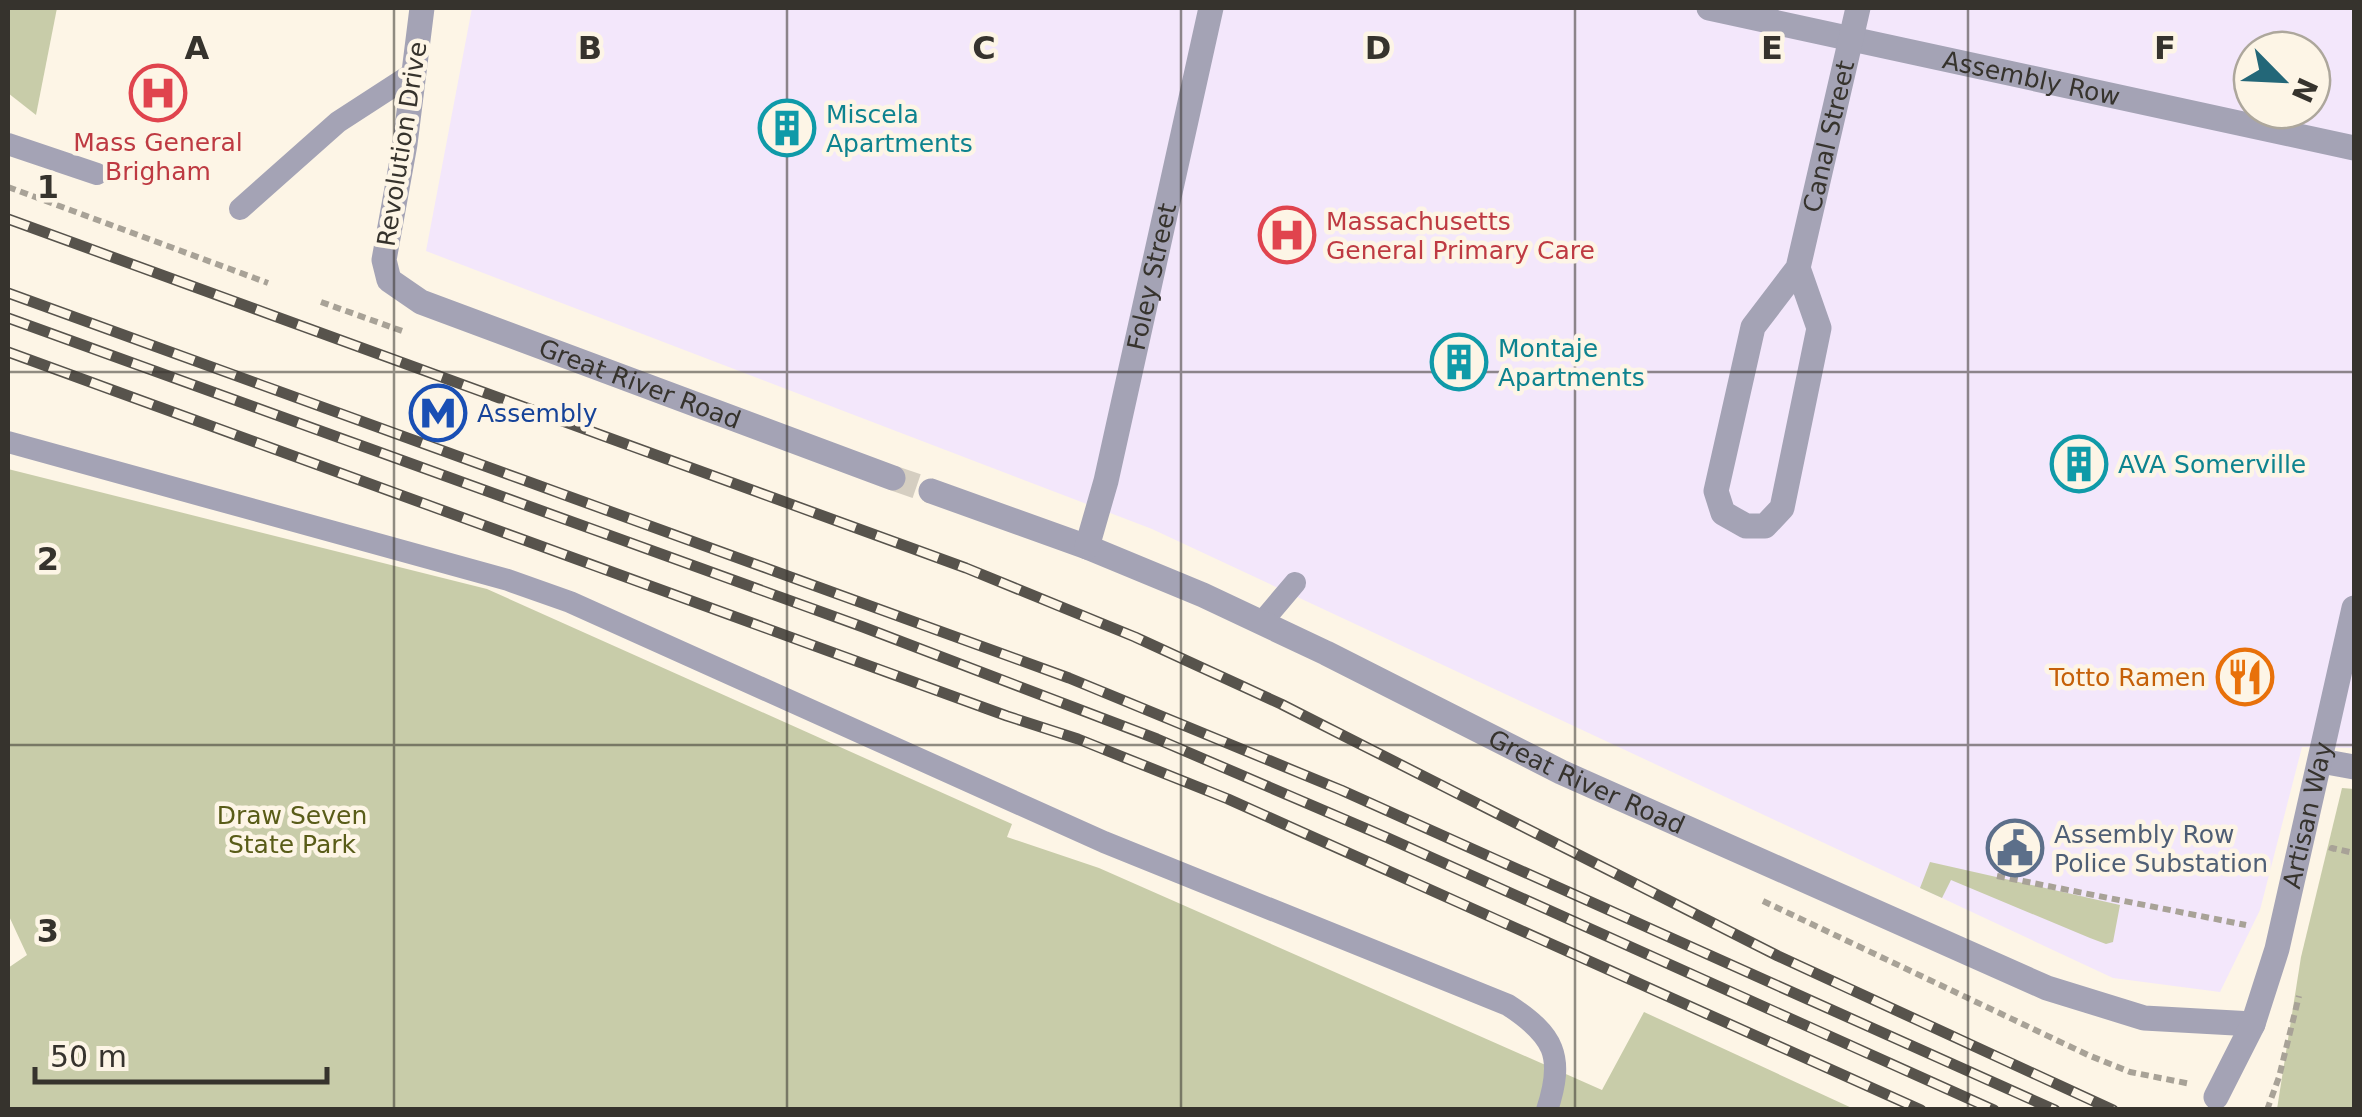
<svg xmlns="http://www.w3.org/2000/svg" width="2362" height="1117" viewBox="0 0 2362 1117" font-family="'DejaVu Sans',sans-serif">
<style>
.commercial{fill:#f3e7fb;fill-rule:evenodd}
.green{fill:#c8cca9}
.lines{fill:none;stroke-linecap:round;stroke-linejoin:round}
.minor-tunnel{stroke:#d5cec1;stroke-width:25;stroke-dasharray:25 12;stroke-linecap:butt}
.path{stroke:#a8a297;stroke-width:6;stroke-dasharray:8 5;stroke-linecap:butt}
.service{stroke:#a4a3b5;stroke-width:22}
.minor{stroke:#a4a3b5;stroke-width:25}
.rail-casing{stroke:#57534c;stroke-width:11}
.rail{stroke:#fdf5e6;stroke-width:8;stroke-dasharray:22;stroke-linecap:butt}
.grid{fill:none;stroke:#36332d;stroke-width:2.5;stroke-opacity:0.55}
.labels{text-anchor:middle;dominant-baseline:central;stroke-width:9;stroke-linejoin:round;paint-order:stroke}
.street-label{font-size:25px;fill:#36332d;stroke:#fdf5e6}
.culture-label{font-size:25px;fill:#0d838f;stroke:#fdf5e6;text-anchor:start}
.health-label{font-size:25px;fill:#be3a42;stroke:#fdf5e6}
.transit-label{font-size:25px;fill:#164399;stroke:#fdf5e6;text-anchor:start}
.food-label{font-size:25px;fill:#c56008;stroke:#fdf5e6;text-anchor:end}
.park-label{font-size:25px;fill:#595c18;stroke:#fdf5e6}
.service-label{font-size:25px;fill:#4e5e75;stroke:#fdf5e6;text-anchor:start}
.grid-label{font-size:32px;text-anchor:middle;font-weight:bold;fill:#36332d;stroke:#fdf5e6;stroke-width:9;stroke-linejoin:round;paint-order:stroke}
</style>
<rect width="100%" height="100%" fill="#fdf5e6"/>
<!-- commercial -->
<path class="commercial" d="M 472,8 L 2354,8 L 2354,748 L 2302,747 L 2260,910 L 2220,992 L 2113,978 L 1152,529 L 426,251 ZM 2252,50 L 2312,50 L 2312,110 L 2252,110 Z"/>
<!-- green -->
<g class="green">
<polygon points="8,8 57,8 36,115 8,93"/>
<polygon points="8,469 487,589 1012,824 1007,837 1099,868 1602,1090 1644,1012 1854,1109 8,1109 8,968 27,955 8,914"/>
<polygon points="2342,788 2354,789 2354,1109 2277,1109 2301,957"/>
<polygon points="1930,862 2120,905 2113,942 2106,944 2090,938 1951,880 1942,898 1920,888"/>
</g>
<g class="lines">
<!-- minor-tunnel -->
<polyline class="minor-tunnel" points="893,478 931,491"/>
<!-- path -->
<g class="path">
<polyline points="8,187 268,283"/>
<polyline points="321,302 405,332"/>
<polyline points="2331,851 2332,848 2354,853"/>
<polyline points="1997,876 2246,925"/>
<polyline points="1763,901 2088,1055 2130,1072 2191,1084"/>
<polyline points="2267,1110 2279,1077 2299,996"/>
</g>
<!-- service -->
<g class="service">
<polyline points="8,144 97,174"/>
<polyline points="240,209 338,122 412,74"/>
<path d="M 8,442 L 508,580 L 570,602 L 1104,842 L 1508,1005 C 1554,1035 1565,1056 1547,1110"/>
<polyline points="1262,622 1295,583"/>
</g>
<!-- minor -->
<g class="minor">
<path id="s1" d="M 422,8 L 405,144 L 384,260 L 389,280 L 421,302 L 893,478"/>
<path id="s2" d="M 1709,8 L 2354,148"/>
<path id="s3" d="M 1798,268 L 1819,328 L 1782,508 L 1765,526 L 1746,526 L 1723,513 L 1716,491 L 1753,327 L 1798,268 L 1858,8"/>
<path id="s4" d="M 931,491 L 1087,547 L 1203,595 L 1326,653 L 1561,772 L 2047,988 L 2144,1018 L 2253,1024"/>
<path id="s5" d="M 1087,547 L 1106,481 L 1211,8"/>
<polyline points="2321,761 2354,767"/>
<path id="s6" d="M 2216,1097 L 2253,1024 L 2277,949 L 2354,608"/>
</g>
<!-- rail casing -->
<g class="rail-casing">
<g id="rail">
<polyline points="8,219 966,568 1135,637 1281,704 1778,956 2113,1110"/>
<polyline points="8,293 1069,678 1341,790 2055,1110"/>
<polyline points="8,318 863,627 1157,739 1388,838 1994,1110"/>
<polyline points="8,352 1007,716 1078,739 1228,799 1921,1110"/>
</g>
</g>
<!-- rail -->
<use href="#rail" class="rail"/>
</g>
<!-- grid -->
<path class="grid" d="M 394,8 L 394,1110M 787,8 L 787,1110M 1181,8 L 1181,1110M 1575,8 L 1575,1110M 1968,8 L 1968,1110M 8,372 L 2354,372M 8,745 L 2354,745"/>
<!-- icons -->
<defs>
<g id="hospital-ring" transform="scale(2.875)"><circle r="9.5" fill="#fdf5e6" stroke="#e0444e" stroke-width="1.5"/><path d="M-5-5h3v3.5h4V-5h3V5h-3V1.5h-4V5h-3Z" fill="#e0444e"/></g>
<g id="building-ring" transform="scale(2.875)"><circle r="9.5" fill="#fdf5e6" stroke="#0f9aa8" stroke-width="1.5"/><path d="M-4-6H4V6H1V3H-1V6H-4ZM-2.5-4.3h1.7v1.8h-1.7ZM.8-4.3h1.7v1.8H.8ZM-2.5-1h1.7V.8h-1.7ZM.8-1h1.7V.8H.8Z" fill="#0f9aa8"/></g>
<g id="metro-ring" transform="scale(2.875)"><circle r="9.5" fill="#fdf5e6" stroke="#1a4fb4" stroke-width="1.5"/><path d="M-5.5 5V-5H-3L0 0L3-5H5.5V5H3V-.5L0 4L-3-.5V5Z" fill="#1a4fb4"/></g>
<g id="restaurant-ring" transform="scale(2.875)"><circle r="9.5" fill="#fdf5e6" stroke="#e8710a" stroke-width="1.5"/><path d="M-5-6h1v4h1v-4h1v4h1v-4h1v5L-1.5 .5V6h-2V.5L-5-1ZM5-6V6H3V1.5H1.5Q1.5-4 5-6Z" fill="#e8710a"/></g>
<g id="civic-ring" transform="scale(2.875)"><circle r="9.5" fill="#fdf5e6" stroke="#5c6f8a" stroke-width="1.5"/><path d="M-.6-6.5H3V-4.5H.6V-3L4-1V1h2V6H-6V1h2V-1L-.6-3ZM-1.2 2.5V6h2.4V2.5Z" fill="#5c6f8a"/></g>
</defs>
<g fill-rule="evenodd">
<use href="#hospital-ring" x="158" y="93"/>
<use href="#building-ring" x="787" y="128"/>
<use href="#hospital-ring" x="1287" y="235"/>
<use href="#building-ring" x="1459" y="362"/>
<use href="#metro-ring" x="438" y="413"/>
<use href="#building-ring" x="2079" y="464"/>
<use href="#restaurant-ring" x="2245" y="677"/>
<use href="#civic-ring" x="2015" y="848"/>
</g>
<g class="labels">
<!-- street labels -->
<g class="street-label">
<text stroke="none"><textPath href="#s2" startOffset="330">Assembly Row</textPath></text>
<text stroke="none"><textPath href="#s3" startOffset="718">Canal Street</textPath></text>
<text transform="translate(402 144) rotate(-81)">Revolution Drive</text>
<text stroke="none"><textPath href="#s5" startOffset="278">Foley Street</textPath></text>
<text stroke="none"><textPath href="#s1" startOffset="548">Great River Road</textPath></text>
<text stroke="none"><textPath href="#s4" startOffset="718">Great River Road</textPath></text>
<text stroke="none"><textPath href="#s6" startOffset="298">Artisan Way</textPath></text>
</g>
<!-- culture labels -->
<g class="culture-label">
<text x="826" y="114">Miscela<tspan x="826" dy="29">Apartments</tspan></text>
<text x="1498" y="348">Montaje<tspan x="1498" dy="29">Apartments</tspan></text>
<text x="2118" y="464">AVA Somerville</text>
</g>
<!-- health labels -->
<g class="health-label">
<text x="158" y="142">Mass General<tspan x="158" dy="29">Brigham</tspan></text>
<text x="1326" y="221" text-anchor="start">Massachusetts<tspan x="1326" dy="29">General Primary Care</tspan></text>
</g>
<!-- transit labels -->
<g class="transit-label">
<text x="477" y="413">Assembly</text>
</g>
<!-- food labels -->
<g class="food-label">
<text x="2206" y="677">Totto Ramen</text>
</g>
<!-- park labels -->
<g class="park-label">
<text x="292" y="815">Draw Seven<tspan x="292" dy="29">State Park</tspan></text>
</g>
<!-- service labels -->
<g class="service-label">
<text x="2054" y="834">Assembly Row<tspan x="2054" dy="29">Police Substation</tspan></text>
</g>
</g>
<g class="grid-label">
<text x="197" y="59">A</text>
<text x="590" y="59">B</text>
<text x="984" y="59">C</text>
<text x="1378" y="59">D</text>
<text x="1772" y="59">E</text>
<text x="2165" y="59">F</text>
<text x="48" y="198">1</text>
<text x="48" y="570">2</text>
<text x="48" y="942">3</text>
</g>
<!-- border -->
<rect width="2362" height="1117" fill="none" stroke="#36332d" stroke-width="20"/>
<!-- north arrow -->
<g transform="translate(2282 80) rotate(114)"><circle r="48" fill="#fdf5e6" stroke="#ada79c" stroke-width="2.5"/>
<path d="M0-8L18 38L0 25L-18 38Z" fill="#236778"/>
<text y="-15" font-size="28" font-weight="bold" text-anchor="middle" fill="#36332d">N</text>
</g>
<!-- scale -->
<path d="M35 1067v15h292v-15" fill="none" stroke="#36332d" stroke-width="5"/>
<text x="50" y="1067" font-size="30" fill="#36332d" stroke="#fdf5e6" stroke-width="8" paint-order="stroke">50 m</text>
</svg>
